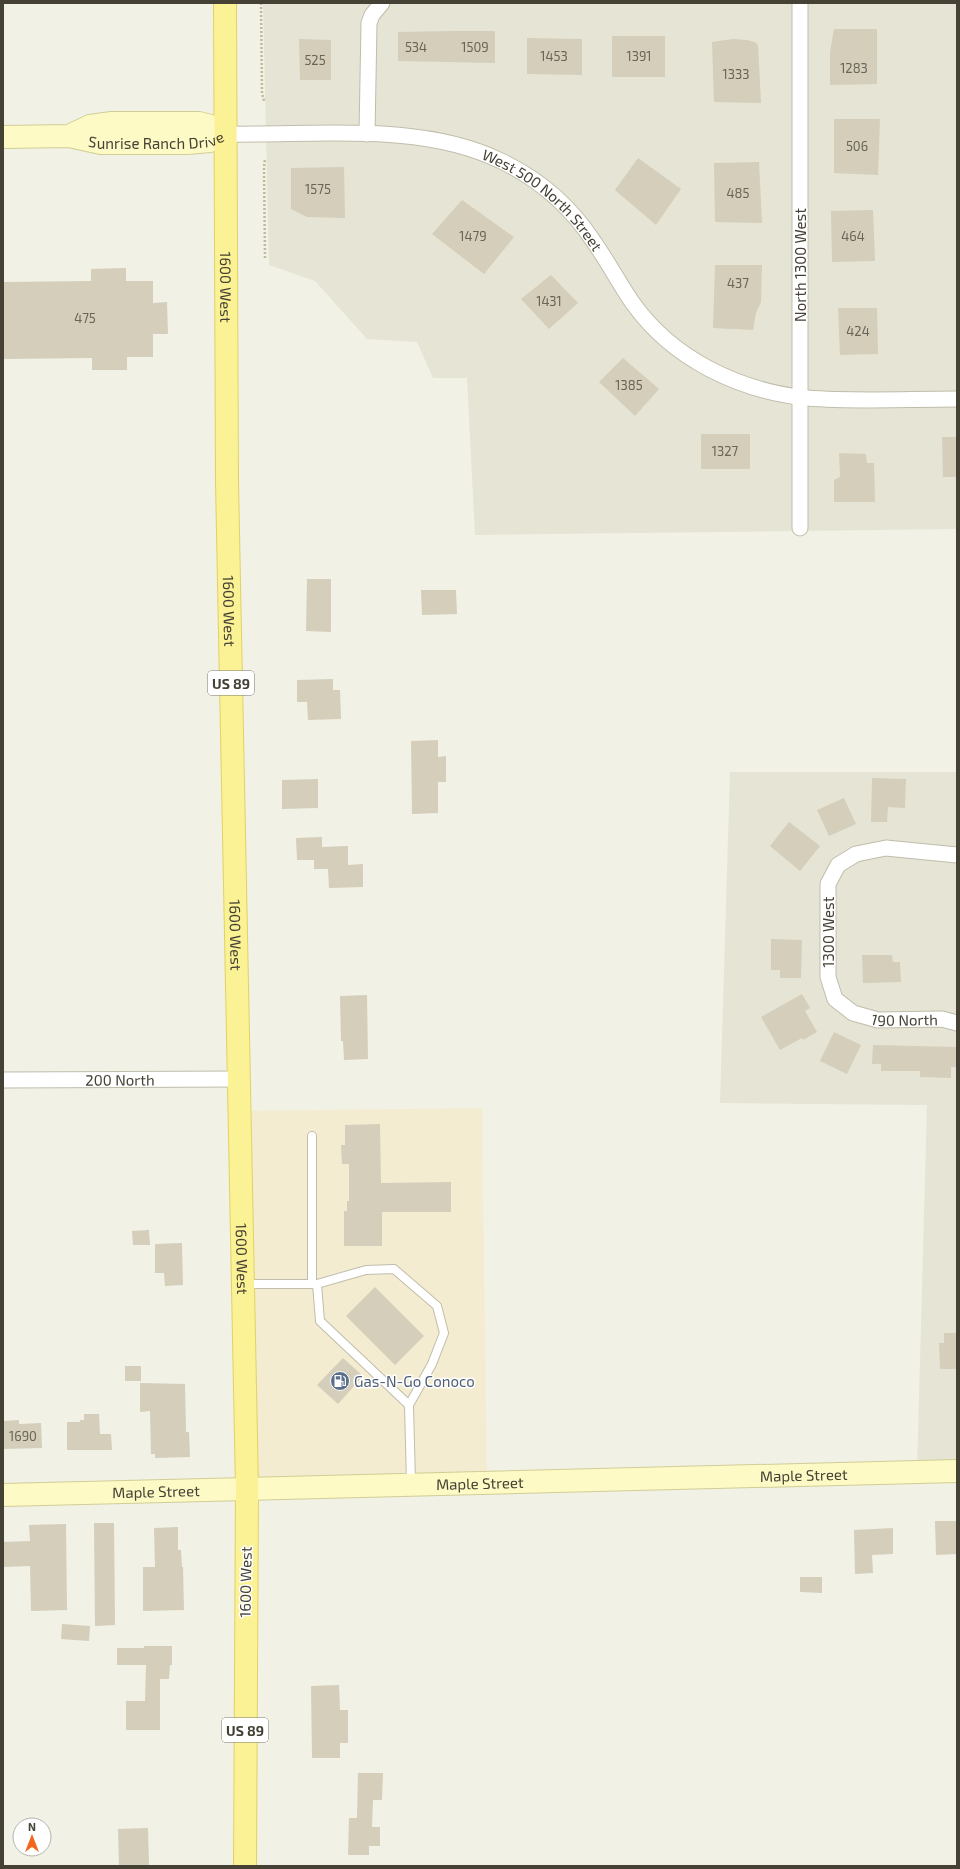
<svg xmlns="http://www.w3.org/2000/svg" width="960" height="1869" viewBox="0 0 960 1869" font-family="'Exo 2',sans-serif">
<style>
.residential{fill:#e6e4d4}
.commercial{fill:#f4ecd1}
.building{fill:#d4cebb}
.lines{fill:none;stroke-linecap:round;stroke-linejoin:round}
.lane-casing{stroke:#c0bdab;stroke-width:10}
.street-casing{stroke:#c0bdab;stroke-width:17}
.secondary-casing{stroke:#d1cd96;stroke-width:24}
.primary-casing{stroke:#e0d266;stroke-width:24}
.path{stroke:#bfb99a;stroke-width:2.5;stroke-dasharray:2 2;stroke-linecap:butt}
.lane{stroke:#fff;stroke-width:8}
.street{stroke:#fff;stroke-width:15}
.secondary{stroke:#fdfac5;stroke-width:22}
.primary{stroke:#fbf195;stroke-width:22}
.labels{text-anchor:middle;dominant-baseline:central;stroke-width:3;stroke-linejoin:round;paint-order:stroke}
.number-label{font-size:13px;fill:#696456}
.shield{fill:#fff;stroke:#7d7a72;stroke-width:1}
.shield-label{font-size:14px;font-weight:bold;fill:#454135}
.street-label{font-size:15px;fill:#454135;stroke:#fff}
.service-label{font-size:15px;fill:#4e5e75;stroke:#fff;text-anchor:start}
</style>
<rect width="100%" height="100%" fill="#f2f1e5"/>
<!-- residential -->
<g class="residential">
<polygon points="263,3 957,3 957,529 475,535 467,378 433,378 417,342 367,339 315,281 269,265"/>
<polygon points="730,772 957,772 957,1471 917,1472 927,1105 720,1103"/>
</g>
<!-- commercial -->
<polygon class="commercial" points="482,1108 487,1483 247,1488 239,1111"/>
<!-- building -->
<g class="building">
<polygon points="834,29 877,29 877,84 830,85 830,52"/>
<polygon points="453,31 495,31 495,63 398,61 398,32"/>
<rect x="612" y="36" width="53" height="41"/>
<polygon points="527,38 582,39 582,75 527,74"/>
<polygon points="299,39 331,40 331,80 300,80"/>
<polygon points="733,39 747,40 755,42 758,45 761,103 714,102 712,42"/>
<polygon points="834,119 880,119 878,175 834,173"/>
<polygon points="638,158 681,189 656,225 615,190"/>
<polygon points="759,162 762,223 715,222 714,163"/>
<polygon points="344,167 345,218 307,217 291,209 291,168"/>
<polygon points="462,200 514,237 484,274 432,234"/>
<polygon points="873,210 875,261 832,262 831,211"/>
<polygon points="715,265 762,265 761,302 756,313 753,330 713,328"/>
<polygon points="126,268 126,281 153,281 153,303 167,302 168,334 153,334 153,357 127,357 127,370 92,370 92,358 3,359 3,282 91,281 91,269"/>
<polygon points="551,275 578,303 549,329 521,299"/>
<polygon points="838,308 877,308 878,354 840,355"/>
<polygon points="623,358 659,389 635,416 599,382"/>
<rect x="701" y="434" width="49" height="35"/>
<polygon points="942,437 957,437 957,477 943,477"/>
<polygon points="839,453 866,454 867,463 874,463 875,502 834,502 834,480 840,477"/>
<polygon points="307,579 331,579 331,632 306,631"/>
<polygon points="421,590 456,590 457,614 422,615"/>
<polygon points="333,679 333,690 340,690 341,719 308,720 307,702 297,702 297,680"/>
<polygon points="438,740 438,757 446,756 446,782 438,782 438,813 412,814 411,741"/>
<polygon points="872,778 906,779 905,808 888,807 887,822 871,822"/>
<polygon points="318,779 318,808 282,809 282,780"/>
<polygon points="844,798 856,824 829,836 817,810"/>
<polygon points="789,822 820,846 800,871 770,846"/>
<polygon points="322,837 322,847 348,846 348,865 363,864 363,887 329,888 328,869 314,869 314,860 297,860 296,838"/>
<polygon points="771,939 802,940 801,978 780,978 780,970 771,970"/>
<polygon points="862,955 892,955 893,962 900,962 901,982 863,983"/>
<polygon points="802,994 810,1008 805,1011 817,1032 803,1040 802,1038 780,1050 761,1017"/>
<polygon points="367,995 368,1059 344,1060 343,1041 341,1041 340,996"/>
<polygon points="834,1032 861,1045 847,1074 820,1061"/>
<polygon points="873,1045 957,1047 957,1067 951,1067 951,1078 920,1077 920,1071 881,1071 881,1064 872,1064"/>
<polygon points="380,1124 381,1183 451,1182 451,1212 382,1212 382,1246 344,1246 344,1211 347,1211 347,1201 349,1201 349,1164 342,1164 341,1145 345,1145 345,1125"/>
<polygon points="149,1230 150,1245 133,1245 132,1231"/>
<polygon points="182,1243 183,1285 165,1286 164,1273 155,1273 155,1244"/>
<polygon points="375,1287 424,1336 395,1365 346,1316"/>
<polygon points="944,1333 957,1333 957,1369 940,1369 939,1343 944,1343"/>
<polygon points="343,1358 363,1376 338,1404 317,1385"/>
<rect x="125" y="1366" width="16" height="15"/>
<polygon points="140,1383 185,1384 186,1432 189,1432 190,1457 155,1458 155,1454 151,1454 150,1411 140,1412"/>
<polygon points="84,1414 99,1414 100,1434 111,1434 112,1450 67,1450 67,1422 80,1422 80,1420 84,1420"/>
<polygon points="19,1420 19,1424 41,1423 42,1448 4,1449 4,1421"/>
<polygon points="935,1521 957,1521 957,1554 936,1555"/>
<polygon points="94,1523 114,1523 115,1625 95,1626"/>
<polygon points="66,1524 67,1610 31,1611 30,1566 3,1567 3,1542 30,1541 29,1525"/>
<polygon points="178,1527 178,1550 181,1550 182,1567 183,1567 184,1610 143,1611 143,1567 155,1567 154,1528"/>
<polygon points="893,1528 893,1554 872,1555 873,1573 855,1574 854,1530"/>
<polygon points="800,1577 822,1577 822,1593 800,1592"/>
<polygon points="62,1624 90,1626 89,1641 61,1639"/>
<polygon points="144,1646 172,1646 172,1665 170,1665 169,1679 160,1679 160,1730 126,1730 126,1701 145,1701 146,1665 117,1665 117,1648 144,1648"/>
<polygon points="339,1685 340,1710 348,1710 348,1743 340,1743 340,1758 312,1758 311,1686"/>
<polygon points="358,1773 383,1773 382,1800 373,1800 372,1827 380,1827 380,1846 369,1846 369,1855 348,1855 349,1818 357,1818"/>
<polygon points="148,1828 149,1866 119,1866 118,1829"/>
</g>
<g class="lines">
<!-- lane casing -->
<g class="lane-casing">
<g id="lane">
<polyline points="312,1136 312,1284"/>
<polyline points="243,1284 317,1284 366,1270 394,1269 437,1306 444,1333 432,1364 409,1405 411,1483"/>
<polyline points="317,1284 320,1321 409,1405"/>
</g>
</g>
<!-- street casing -->
<g class="street-casing">
<g id="street">
<polyline points="800,3 800,528"/>
<path id="s1" d="M 225,134 C 313,136 420,121 501,161 C 539,179 571,207 594,242 C 608,262 619,283 632,302 C 672,359 739,391 807,398 C 856,402 907,399 957,399"/>
<polyline points="367,134 369,23 372,15 382,3"/>
<path id="s2" d="M 957,855 L 886,848 L 856,854 L 838,865 L 828,884 L 828,977 L 835,999 L 853,1013 L 878,1020 L 942,1019 L 957,1023"/>
<path id="s3" d="M 3,1080 L 238,1079"/>
</g>
</g>
<!-- secondary casing -->
<g class="secondary-casing">
<g id="secondary">
<path id="s4" d="M 3,137 L 69,136 L 101,143 L 187,143 L 210,141 L 225,134 L 218,128 L 199,123 L 112,123 L 90,126 L 69,136"/>
<path id="s5" d="M 3,1495 L 957,1471"/>
</g>
</g>
<!-- primary casing -->
<g class="primary-casing">
<g id="primary">
<path id="s6" d="M 225,3 L 227,482 L 247,1488 L 245,1866"/>
</g>
</g>
<!-- path -->
<g class="path">
<polyline points="261,3 262,93 264,101"/>
<polyline points="265,258 264,167 265,159"/>
</g>
<!-- lane -->
<use href="#lane" class="lane"/>
<!-- street -->
<use href="#street" class="street"/>
<!-- secondary -->
<use href="#secondary" class="secondary"/>
<!-- primary -->
<use href="#primary" class="primary"/>
</g>
<!-- icons -->
<defs>
<g id="fuel-disc" transform="scale(1)"><circle r="9.5" fill="#5c6f8a" stroke="#fff"/><path d="M-5.5-6h7V0h2V4h1.3V-2.5L3-4.5l.8-.8L6-3V5H2.5V1h-1V6h-7ZM-4.2-4.7v3.2H.2V-4.7Z" fill="#fff"/></g>
</defs>
<g fill-rule="evenodd">
<use href="#fuel-disc" x="340" y="1381"/>
</g>
<g class="labels">
<!-- number labels -->
<g class="number-label">
<text x="416" y="47">534</text>
<text x="475" y="47">1509</text>
<text x="554" y="56">1453</text>
<text x="639" y="56">1391</text>
<text x="315" y="60">525</text>
<text x="854" y="68">1283</text>
<text x="736" y="74">1333</text>
<text x="857" y="146">506</text>
<text x="318" y="189">1575</text>
<text x="738" y="193">485</text>
<text x="473" y="236">1479</text>
<text x="853" y="236">464</text>
<text x="738" y="283">437</text>
<text x="549" y="301">1431</text>
<text x="85" y="318">475</text>
<text x="858" y="331">424</text>
<text x="629" y="385">1385</text>
<text x="725" y="451">1327</text>
<text x="23" y="1436">1690</text>
</g>
<!-- shield labels -->
<g class="shield">
<rect x="208" y="671" width="46" height="24" rx="3"/>
<rect x="222" y="1718" width="46" height="24" rx="3"/>
</g>
<g class="shield-label">
<text x="231" y="683">US 89</text>
<text x="245" y="1730">US 89</text>
</g>
<!-- street labels -->
<g class="street-label">
<text stroke="none"><textPath href="#s4" startOffset="154">Sunrise Ranch Drive</textPath></text>
<text stroke="none"><textPath href="#s1" startOffset="337">West 500 North Street</textPath></text>
<text transform="translate(800 265) rotate(-90)">North 1300 West</text>
<text stroke="none"><textPath href="#s6" startOffset="284">1600 West</textPath></text>
<text stroke="none"><textPath href="#s6" startOffset="608">1600 West</textPath></text>
<text transform="translate(828 932) rotate(-90)">1300 West</text>
<text stroke="none"><textPath href="#s6" startOffset="932">1600 West</textPath></text>
<text stroke="none"><textPath href="#s2" startOffset="336">190 North</textPath></text>
<text stroke="none"><textPath href="#s3" startOffset="117">200 North</textPath></text>
<text stroke="none"><textPath href="#s6" startOffset="1256">1600 West</textPath></text>
<text stroke="none"><textPath href="#s5" startOffset="801">Maple Street</textPath></text>
<text stroke="none"><textPath href="#s5" startOffset="477">Maple Street</textPath></text>
<text stroke="none"><textPath href="#s5" startOffset="153">Maple Street</textPath></text>
<text transform="translate(245 1582) rotate(-89)">1600 West</text>
</g>
<!-- service labels -->
<g class="service-label">
<text x="354" y="1381">Gas-N-Go Conoco</text>
</g>
</g>
<!-- border -->
<rect width="960" height="1869" fill="none" stroke="#454135" stroke-width="8"/>
<!-- north arrow -->
<g transform="translate(32 1837)"><circle r="19" fill="#ffffff" stroke="#b5b3ae"/>
<path d="M0-3L7 15L0 10L-7 15Z" fill="#f4641b"/>
<text y="-6" font-size="11" font-weight="bold" text-anchor="middle" fill="#454135">N</text>
</g>
</svg>
